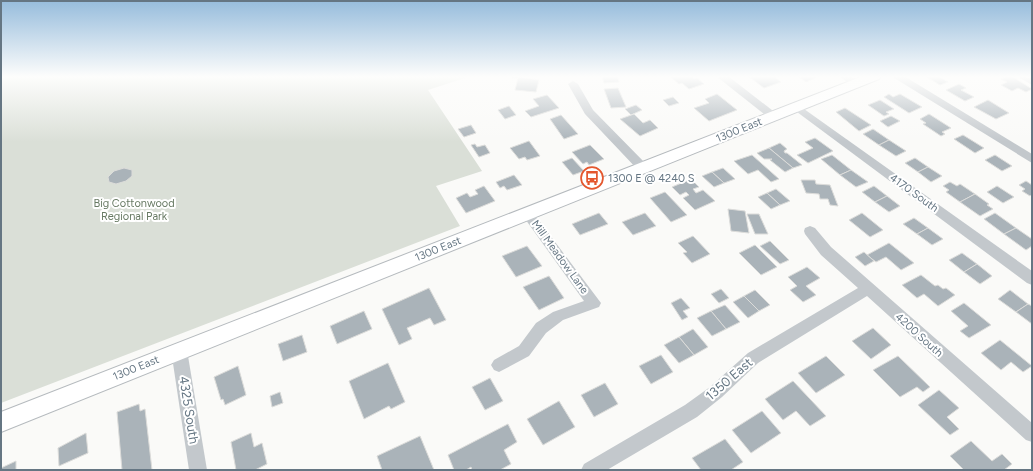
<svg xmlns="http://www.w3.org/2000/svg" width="1033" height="471" viewBox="0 0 1033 471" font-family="Figtree,sans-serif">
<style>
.green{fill:#dadfd7}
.building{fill:#aab3b9;stroke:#dcdcda}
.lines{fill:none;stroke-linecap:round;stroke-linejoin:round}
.major-casing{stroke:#b5babe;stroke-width:2}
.minor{fill:#c3c8cc;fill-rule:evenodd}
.major{fill:#fff;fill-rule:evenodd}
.labels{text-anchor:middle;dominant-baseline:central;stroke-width:4;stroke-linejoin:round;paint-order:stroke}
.street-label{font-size:11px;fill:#657683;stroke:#fff}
.poi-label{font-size:11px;fill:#657683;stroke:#fff;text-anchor:start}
.park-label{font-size:11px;fill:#687a64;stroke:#fff}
.near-street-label{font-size:13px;fill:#657683;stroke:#fff}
</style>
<rect width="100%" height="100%" fill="#fafaf8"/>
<!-- green -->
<polygon class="green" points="1,76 471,76 428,90 482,171 436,186 460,226 1,403"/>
<!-- building -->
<g class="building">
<polygon points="512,76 539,80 536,92 515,90 518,78 512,78"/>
<polygon points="602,76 617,76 619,82 604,83"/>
<polygon points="669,76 692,76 694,79 697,78 704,84 689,89 682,83 679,84"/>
<polygon points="748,76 778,76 776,78 781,82 764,88"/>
<polygon points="798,76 820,76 806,82"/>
<polygon points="925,76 938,76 948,82 940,85"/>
<polygon points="1007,76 1013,77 1032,89 1026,92 1018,88 1012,91 1001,85 1007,82 1001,79"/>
<polygon points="959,84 966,88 961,90 974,97 965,101 946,90"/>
<polygon points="618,88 626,107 611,108 604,89"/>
<polygon points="717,94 737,110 709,121 694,108 709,103 705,99"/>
<polygon points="889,94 893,97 900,94 922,107 909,113 884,97"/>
<polygon points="547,95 559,108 531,117 525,111 539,106 533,99"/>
<polygon points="673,97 679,103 669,106 663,100"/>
<polygon points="880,100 894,109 886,112 889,114 884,116 868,105"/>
<polygon points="988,100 1009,113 996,119 974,107"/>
<polygon points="636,105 642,110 631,115 625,109"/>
<polygon points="509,106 516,115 505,119 498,110"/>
<polygon points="845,108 871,125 859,131 836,112"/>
<polygon points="634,114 643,123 650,120 658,128 640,136 620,119"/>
<polygon points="929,114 951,128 942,132 945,134 941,136 923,124 926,123 920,119"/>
<polygon points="561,115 578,134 564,139 550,119"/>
<polygon points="891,116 900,121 888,127 880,121"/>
<polygon points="471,125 476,133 464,137 458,129"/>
<polygon points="873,129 889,140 879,145 863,134"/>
<polygon points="963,135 984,148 975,153 954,139"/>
<polygon points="815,138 833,151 808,163 797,155 813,148 805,142"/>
<polygon points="889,140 906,151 896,156 879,145"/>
<polygon points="529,141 540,156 527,160 525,157 519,159 510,148"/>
<polygon points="780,143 787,149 784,151 785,153 787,153 802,165 793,168 769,148"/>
<polygon points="475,144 477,147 485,145 490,153 479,157 471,145"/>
<polygon points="590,145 604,159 589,165 587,162 583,164 572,152"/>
<polygon points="769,148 793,168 785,172 770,160 772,159 764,159 757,153"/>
<polygon points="752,155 779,179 771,182 758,170 748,174 734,161"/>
<polygon points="832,155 851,170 840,175 821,159"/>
<polygon points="995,155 1012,166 1002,171 985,160"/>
<polygon points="572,158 584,171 573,175 562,162"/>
<polygon points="915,158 928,167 918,172 905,163"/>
<polygon points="928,167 942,176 931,182 918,172"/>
<polygon points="124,168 132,170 132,176 126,181 116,184 109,182 108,177 114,171"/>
<polygon points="723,168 735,179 724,183 712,172"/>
<polygon points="851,170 868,182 856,187 840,175"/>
<polygon points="712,172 724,183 714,187 702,176"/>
<polygon points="514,175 522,185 507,190 504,186 500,188 496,182"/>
<polygon points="691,179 699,187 693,189 696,193 703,190 715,201 695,210 683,198 689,195 686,192 680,195 672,187"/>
<polygon points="801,180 815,180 816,184 830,185 838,206 830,205 828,199 820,199 819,194 806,193"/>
<polygon points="1026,181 1032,185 1032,194 1030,196 1022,191 1025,189 1019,185"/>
<polygon points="950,182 957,186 960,184 975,194 960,202 946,192 949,190 943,186"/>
<polygon points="484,186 495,201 466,213 456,198 467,193 470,197 478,194 475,190"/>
<polygon points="874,186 887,196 875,202 862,192"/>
<polygon points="997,186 1014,197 1003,203 987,192"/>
<polygon points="776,189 790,201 780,205 767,193"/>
<polygon points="665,192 687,215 671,222 650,198"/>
<polygon points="767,193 780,205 771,209 758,197"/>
<polygon points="975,194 989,204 987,205 993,209 980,216 960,202"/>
<polygon points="887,196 900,206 889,212 875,202"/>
<polygon points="728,209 745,211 749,233 731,231"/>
<polygon points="599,213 608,224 580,235 572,224"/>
<polygon points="645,213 656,226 633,235 622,222"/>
<polygon points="862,213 883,230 870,237 849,220"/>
<polygon points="995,213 1016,228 1004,234 984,219"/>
<polygon points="747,214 759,214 768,234 755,234"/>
<polygon points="914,218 928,228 917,234 903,224"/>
<polygon points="928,228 943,239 932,245 917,234"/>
<polygon points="1016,228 1032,239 1032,246 1026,250 1004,234"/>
<polygon points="693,236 710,254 692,263 683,253 687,252 678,243"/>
<polygon points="770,241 789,260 780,264 760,246"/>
<polygon points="889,243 914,263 901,270 886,257 876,262 867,255"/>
<polygon points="755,245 777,267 761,275 739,253"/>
<polygon points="527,246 542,266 516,277 502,256"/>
<polygon points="864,252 874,261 865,266 855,257"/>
<polygon points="962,253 977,264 964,272 949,260"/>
<polygon points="977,264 992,276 980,284 964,272"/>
<polygon points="807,267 820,278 806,286 816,295 803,302 790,290 797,286 788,277"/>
<polygon points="921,275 935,286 938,285 943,289 946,288 955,295 938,306 924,294 917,298 902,285"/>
<polygon points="549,276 564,298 539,310 523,287"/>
<polygon points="429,288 446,320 434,325 430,318 407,328 412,339 399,345 382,309"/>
<polygon points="721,289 729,298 719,303 711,294"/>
<polygon points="755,290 770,305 759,311 744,296"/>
<polygon points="1010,290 1028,304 1016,312 998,299"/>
<polygon points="744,296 759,311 748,318 733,302"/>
<polygon points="681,298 690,308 683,311 688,317 682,320 671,303"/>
<polygon points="964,303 991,325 969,338 960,331 968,326 951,311"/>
<polygon points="1028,304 1032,306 1032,324 1016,312"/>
<polygon points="725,305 740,322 726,329 711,311"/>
<polygon points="364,311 372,329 337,344 330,326"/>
<polygon points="711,311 726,329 712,336 697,318"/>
<polygon points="873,328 891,345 871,359 852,341"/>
<polygon points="693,329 708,347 694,355 679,337"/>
<polygon points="302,335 307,352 283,361 278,344"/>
<polygon points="679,337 694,355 679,363 664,345"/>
<polygon points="1000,340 1032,366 1023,372 1011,362 1001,370 981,353"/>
<polygon points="661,355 673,372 651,384 639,366"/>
<polygon points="826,356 845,375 816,393 798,373"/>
<polygon points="898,356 930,387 923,392 917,387 900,397 873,370"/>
<polygon points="388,363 405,402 391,409 389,406 364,419 349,381"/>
<polygon points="238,366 246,395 225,405 223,399 221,400 214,377"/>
<polygon points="490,378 503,401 485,410 472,387"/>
<polygon points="793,381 826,416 810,426 796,411 783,420 765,399"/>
<polygon points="605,383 618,404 594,417 581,395"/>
<polygon points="939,390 959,408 947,417 959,429 950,435 918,405"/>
<polygon points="280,392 283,403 272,407 270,396"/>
<polygon points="559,401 575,427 543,445 527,419"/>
<polygon points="139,404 140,411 145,409 152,470 122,470 117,412"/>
<polygon points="762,411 781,433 751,453 732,430"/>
<polygon points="508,424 517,442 504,450 511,464 500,470 472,470 471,467 466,470 454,470 448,455"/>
<polygon points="86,433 88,453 59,466 58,448"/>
<polygon points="251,433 254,447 262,443 267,464 255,470 236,470 231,442"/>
<polygon points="420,436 434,470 382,470 377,456"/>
<polygon points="725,439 743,462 731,470 701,470 692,458"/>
<polygon points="971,441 992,461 1002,454 1012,464 1004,470 964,470 950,456"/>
<polygon points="16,461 16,470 1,470 1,468"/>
</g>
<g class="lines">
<!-- major casing -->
<g class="major-casing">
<polygon id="major" points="863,76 881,76 879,79 1,432 1,412"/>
</g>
<!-- minor -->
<g class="minor">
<polygon points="716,76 728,76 777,114 778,116 777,118 769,118"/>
<polygon points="839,76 851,76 861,84 860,86 852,86"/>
<polygon points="891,76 904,76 1032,154 1032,163"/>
<polygon points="1017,76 1032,78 1032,85"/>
<polygon points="573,81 578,84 593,110 647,165 649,168 647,171 639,171 585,114 568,84"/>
<polygon points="797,104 1032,271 1032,285 1027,283 793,109 792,107"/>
<polygon points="527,208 531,210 601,303 599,307 563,320 546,333 529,356 499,372 494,370 491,365 494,360 519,346 536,323 553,312 584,301 523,216 521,213 523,210"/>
<polygon points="810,226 815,228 831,247 1032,423 1032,442 1026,440 867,296 758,363 722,397 697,417 607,470 581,470 584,464 685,405 710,387 748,353 858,288 821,255 805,234 804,231 805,228"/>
<polygon points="179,343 184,345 187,350 207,470 189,470 171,350 174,345"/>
</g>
<!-- major -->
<use href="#major" class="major"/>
</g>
<!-- sky -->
<linearGradient id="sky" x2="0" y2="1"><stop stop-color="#96bcdc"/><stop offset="0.54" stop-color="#fdfdfc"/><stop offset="1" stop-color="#fdfdfc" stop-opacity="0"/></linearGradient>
<rect width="1033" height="142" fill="url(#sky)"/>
<!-- icons -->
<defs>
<g id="bus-ring" transform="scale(1.15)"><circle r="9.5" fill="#fff" stroke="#e4572e" stroke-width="1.5"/><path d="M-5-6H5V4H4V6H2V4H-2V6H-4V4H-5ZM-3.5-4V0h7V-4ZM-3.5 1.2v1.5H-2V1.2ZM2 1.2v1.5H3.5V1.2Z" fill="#e4572e"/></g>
</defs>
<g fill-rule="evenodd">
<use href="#bus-ring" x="592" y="178"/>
</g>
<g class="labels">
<!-- street labels -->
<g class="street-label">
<text transform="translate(739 130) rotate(-22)">1300 East</text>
<text transform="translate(914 193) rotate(36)">4170 South</text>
<text transform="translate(438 249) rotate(-22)">1300 East</text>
<text transform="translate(560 257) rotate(54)">Mill Meadow Lane</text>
<text transform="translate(919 335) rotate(42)">4200 South</text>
<text transform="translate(136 368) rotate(-22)">1300 East</text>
</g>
<!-- poi labels -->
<g class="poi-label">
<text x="608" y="178">1300 E @ 4240 S</text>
</g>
<!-- park labels -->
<g class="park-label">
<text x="134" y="203">Big Cottonwood<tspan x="134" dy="13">Regional Park</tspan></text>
</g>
<!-- near-street labels -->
<g class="near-street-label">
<text transform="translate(729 379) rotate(-41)">1350 East</text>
<text transform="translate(189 410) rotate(81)">4325 South</text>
</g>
</g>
<!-- border -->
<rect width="1033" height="471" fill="none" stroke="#657683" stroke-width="4"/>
</svg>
